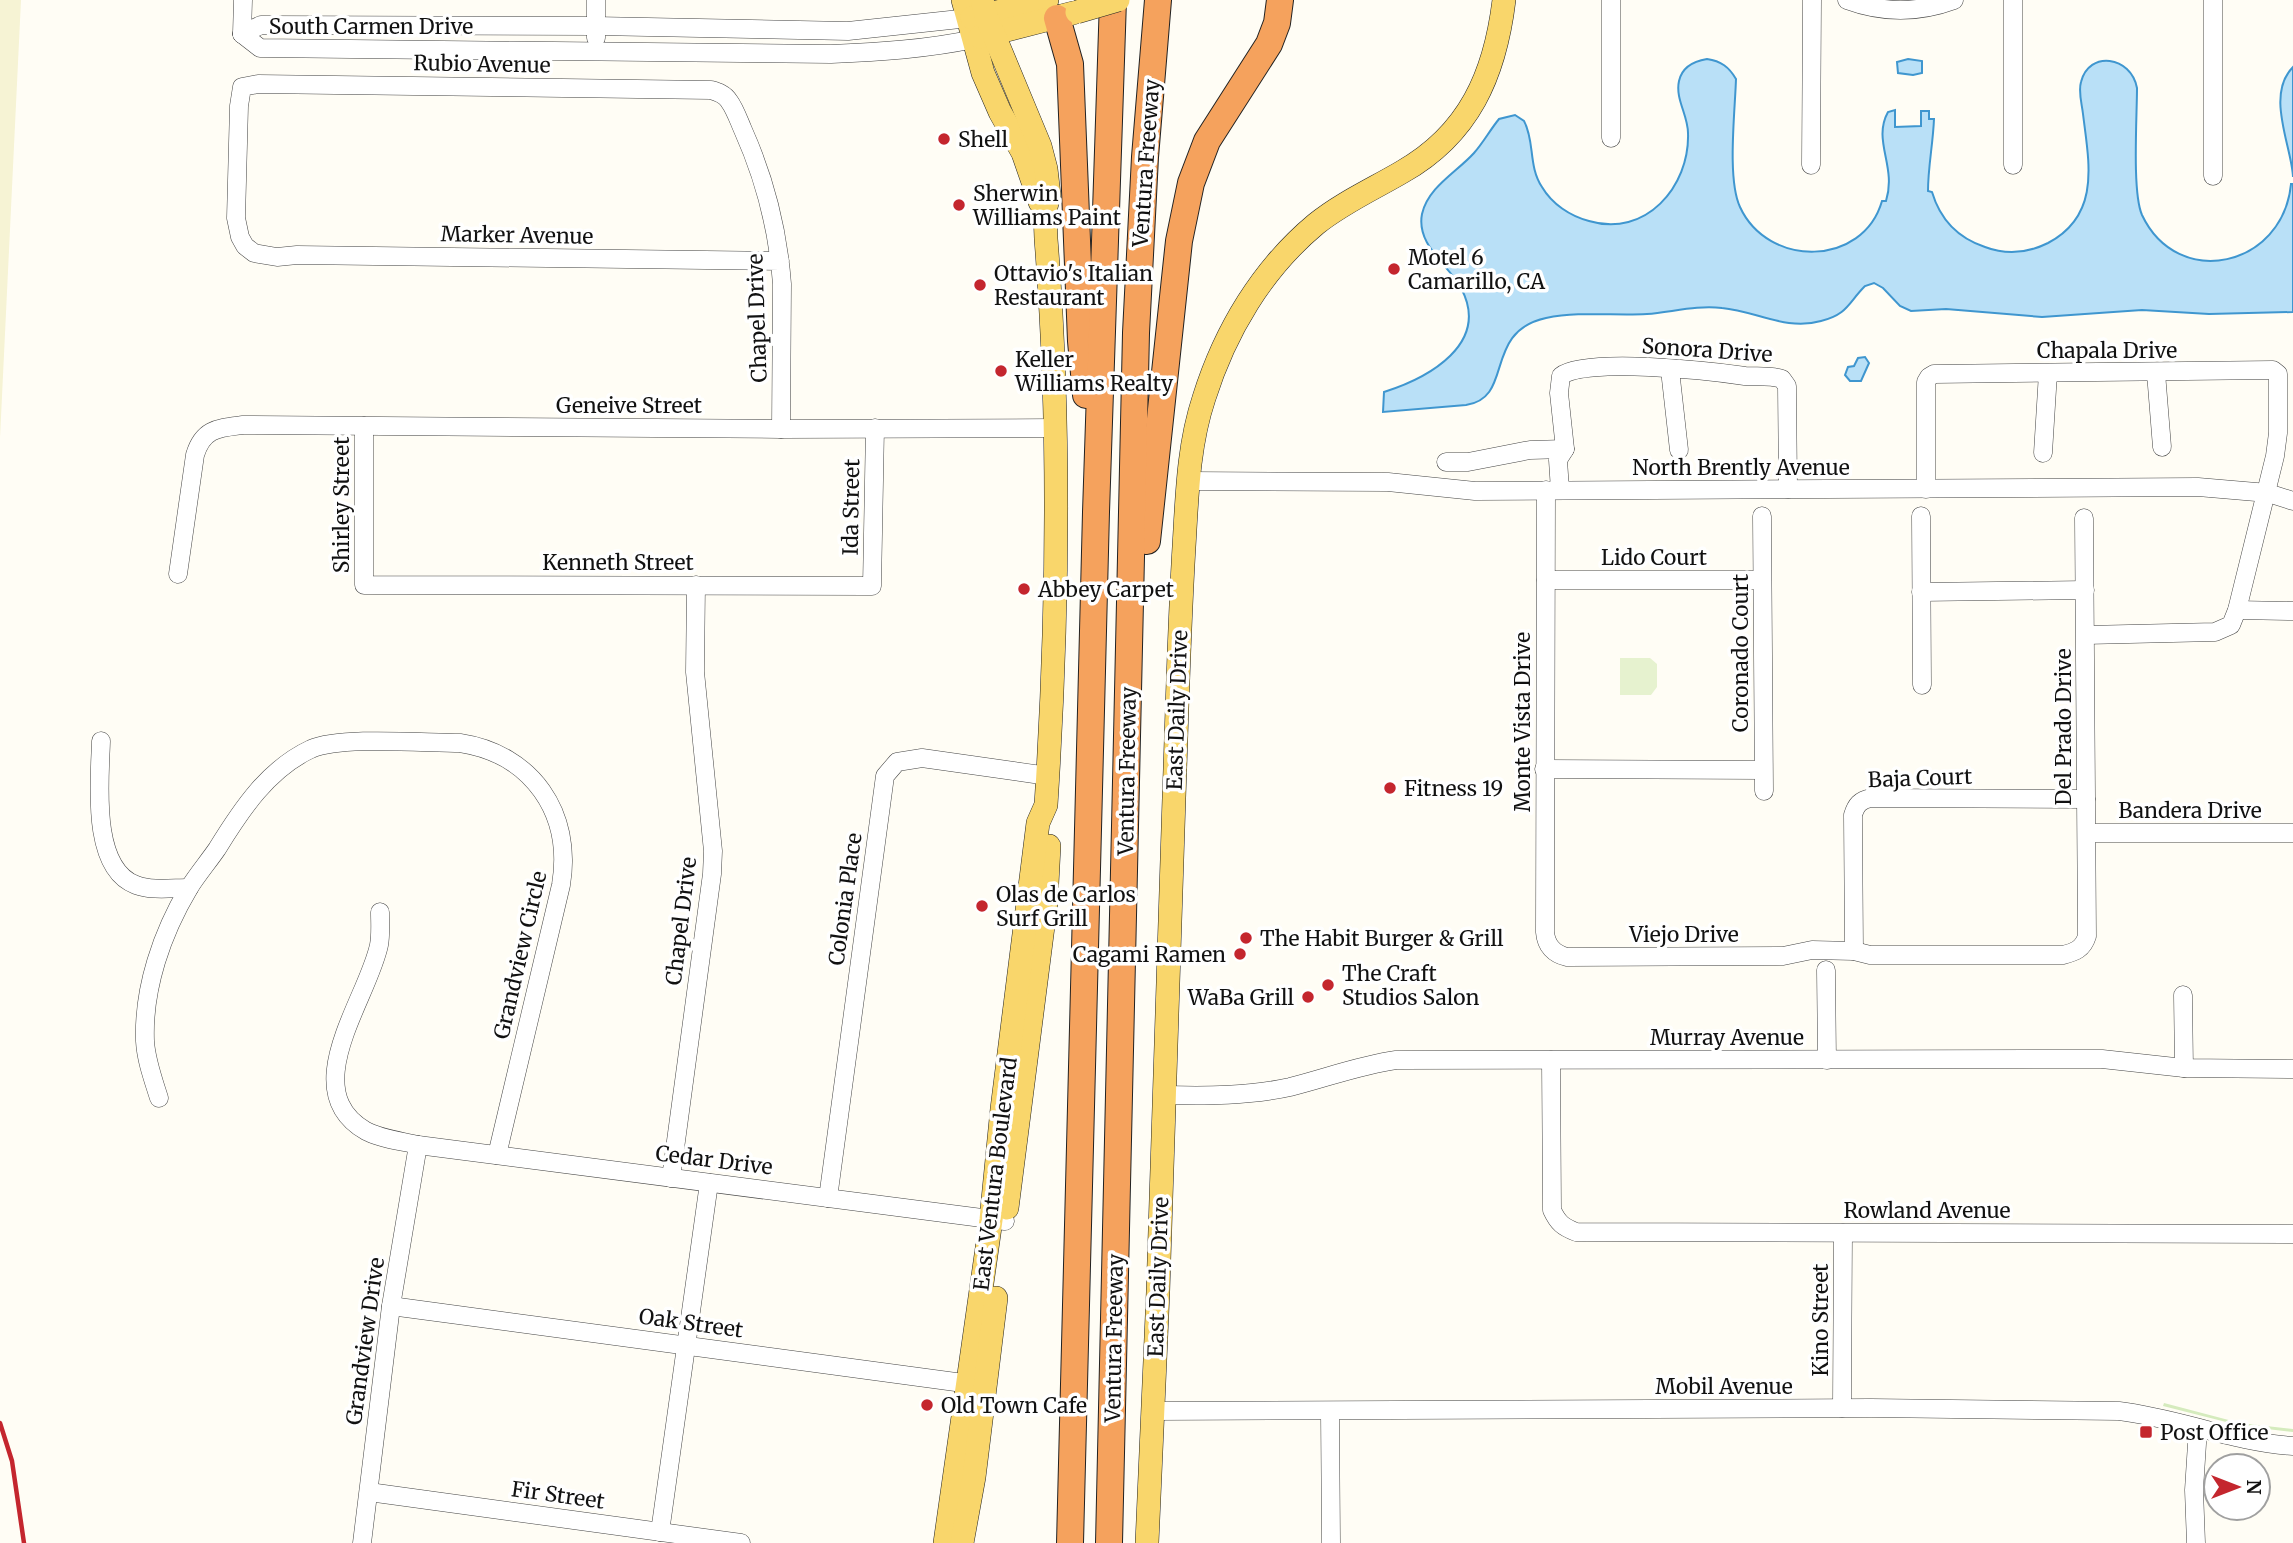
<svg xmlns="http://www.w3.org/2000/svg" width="2293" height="1543" viewBox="0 0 2293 1543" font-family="Merriweather,serif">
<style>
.farmland{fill:#f6f3d4}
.green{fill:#d5ebbd}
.pitch{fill:#e6f2cf}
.water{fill:#b9e0f7;stroke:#3f96cf;stroke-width:2}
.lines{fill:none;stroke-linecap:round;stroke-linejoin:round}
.minor-casing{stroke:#444;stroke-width:19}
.major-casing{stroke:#222;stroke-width:24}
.highway-casing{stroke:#222;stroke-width:28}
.minor{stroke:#fff;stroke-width:18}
.major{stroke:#f9d66b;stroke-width:23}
.highway{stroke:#f5a25d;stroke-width:26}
.rail{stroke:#c4262e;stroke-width:4.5}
.major-bridge-casing{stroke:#222;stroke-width:24;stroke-linecap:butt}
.major-bridge{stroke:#f9d66b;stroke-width:23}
.poi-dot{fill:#c4262e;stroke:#fff;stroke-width:2.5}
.labels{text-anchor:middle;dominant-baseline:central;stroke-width:7;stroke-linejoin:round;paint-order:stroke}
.street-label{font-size:21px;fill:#111;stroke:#fff}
.poi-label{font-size:21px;fill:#111;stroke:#fff;text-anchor:start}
</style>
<rect width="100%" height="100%" fill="#fffdf5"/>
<!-- farmland -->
<polygon class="farmland" points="0,0 21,0 0,438"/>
<!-- green -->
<polygon class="green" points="2164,1403 2240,1423 2293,1429 2293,1432 2242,1426 2163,1406"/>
<!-- pitch -->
<polygon class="pitch" points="1620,658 1650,658 1657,664 1657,687 1651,695 1620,695"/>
<!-- water -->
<g class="water">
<path d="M 1707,59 C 1721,61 1729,67 1736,79 C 1735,112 1727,179 1740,207 C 1768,268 1863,267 1882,201 L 1886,201 C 1897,166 1872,141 1888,112 L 1895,110 L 1895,127 L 1921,126 L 1921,111 L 1929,111 L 1929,119 L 1934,119 C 1933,144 1928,167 1928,191 L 1932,192 C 1940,219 1958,238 1985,247 C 2006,255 2028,253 2048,243 C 2101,215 2089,163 2083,114 C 2082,104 2078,92 2081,82 C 2089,50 2131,56 2137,88 C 2137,117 2132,192 2142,215 C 2178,291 2283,267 2291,184 L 2293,184 L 2293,312 L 2209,314 L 2142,310 L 2042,317 L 1946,309 L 1911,311 L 1900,306 L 1883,288 L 1874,283 L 1865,286 C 1848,303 1848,314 1821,321 C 1786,331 1756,311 1722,308 C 1697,305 1672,312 1647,314 C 1614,316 1580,311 1546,318 C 1482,332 1515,398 1466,405 L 1383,412 L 1384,392 C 1428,378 1491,344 1461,288 C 1448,264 1416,245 1422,214 C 1428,187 1457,172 1474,153 C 1483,143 1490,130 1499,119 L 1515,115 L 1524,121 C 1535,141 1528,166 1542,187 C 1552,204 1570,216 1589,221 C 1645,238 1690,187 1688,133 C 1688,115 1675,99 1679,81 C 1682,67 1695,61 1707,59 Z"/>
<polygon points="1908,59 1922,61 1922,73 1913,75 1898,73 1897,62"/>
<path d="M 2293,67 L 2293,177 C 2292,147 2265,95 2293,67 Z"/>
<polygon points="1865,357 1869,363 1861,381 1850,381 1845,375 1848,367 1854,366 1858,358"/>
</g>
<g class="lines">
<!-- minor casing -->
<g class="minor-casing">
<g id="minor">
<polyline points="1611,0 1611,138"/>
<path d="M 1847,0 C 1882,13 1919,13 1954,0"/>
<polyline points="2013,0 2013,165"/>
<polyline points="2213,0 2213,176"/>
<path d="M 242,34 L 260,48 L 831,54 C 879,52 927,49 974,39"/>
<polyline points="242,34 261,25 596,26 848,31 969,18"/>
<polyline points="242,34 243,0"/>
<polyline points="596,38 596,0"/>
<polyline points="1811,165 1812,0"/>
<path d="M 780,261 L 297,255 L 277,257 L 254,253 L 245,246 L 240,237 L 236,218 L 239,106 L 242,87 L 258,84 L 711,90 C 718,92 725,94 729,101 C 735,109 739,121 743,130 C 765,179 778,231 782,284 L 781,429"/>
<polyline points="1670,370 1679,450"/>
<polyline points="2156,373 2162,447"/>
<polyline points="364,426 364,585 872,586 875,428"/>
<polyline points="2043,453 2048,373"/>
<polyline points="1446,462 1468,462 1530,450 1565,449"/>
<polyline points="1188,481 1388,482 1475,491 2198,487 2268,493 2293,501"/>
<polyline points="1926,489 1926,382 1929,377 1934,374 2273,370 2278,374 2278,433 2275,456 2237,610 2231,625 2215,632 2086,635"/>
<path d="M 1546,490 L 1545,932 C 1546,946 1554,954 1567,957 L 1783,956 L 1812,950 L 1854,951 L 1870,955 L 2063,955 C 2075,952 2083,949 2087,936 L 2084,518"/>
<path d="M 1560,490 L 1558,460 L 1565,449 L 1559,393 L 1561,376 C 1585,357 1711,371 1745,376 C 1757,377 1770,375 1782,379 L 1787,386 L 1788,489"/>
<polyline points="1762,516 1764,791"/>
<polyline points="1921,516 1922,685"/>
<path d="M 178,574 L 195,455 C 203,428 219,428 243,425 L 781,429 L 1057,428"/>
<polyline points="1546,580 1762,580"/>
<polyline points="1921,592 2085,590"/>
<polyline points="2237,610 2293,611"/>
<path d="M 101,741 C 100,779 90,868 136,885 C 152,891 172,888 189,888"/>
<polyline points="1544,769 1763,770"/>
<polyline points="2087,833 2293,833"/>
<path d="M 380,912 C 380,922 381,935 379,945 C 368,999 295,1090 366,1131 C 381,1139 401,1141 418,1145 L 1005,1221"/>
<path d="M 1854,951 L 1853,815 C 1856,805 1860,800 1871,798 L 2086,799"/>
<polyline points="1826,970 1827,1060"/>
<polyline points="2183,995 2184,1068"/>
<path d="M 1551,1060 L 1552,1210 C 1558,1223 1563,1227 1576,1232 L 2293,1234"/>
<path d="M 1165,1095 C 1206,1096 1250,1096 1290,1087 C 1326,1078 1360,1065 1396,1060 L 2102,1059 L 2184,1068 L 2293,1069"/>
<path d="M 159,1098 C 153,1079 146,1060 145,1041 C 143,988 162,933 189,888 C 197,875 208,862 217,849 C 241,810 268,769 311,749 C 341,736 423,743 460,743 C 532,754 573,813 561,885 L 497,1155"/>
<polyline points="671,1178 712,874 713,851 695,672 696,585"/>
<polyline points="828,1198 885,776 897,762 922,758 1048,776"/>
<polyline points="391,1306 978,1385"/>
<polyline points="1842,1408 1843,1233"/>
<path d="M 1152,1411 L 1871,1408 L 2119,1411 C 2178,1418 2233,1442 2293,1446"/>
<polyline points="1330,1411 1331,1543"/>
<polyline points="369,1492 741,1543"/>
<polyline points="660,1532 709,1183"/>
<polyline points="362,1543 391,1306 418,1145"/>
<polyline points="2196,1543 2194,1490 2198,1428"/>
</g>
</g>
<!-- major casing -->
<g class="major-casing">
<g id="major">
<polyline points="963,0 983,73 1000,112 1023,153 1040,202"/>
<polyline points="972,18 1047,0"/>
<polyline points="980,37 1073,13"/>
<polyline points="1007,1208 1046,903 1049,846"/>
<path d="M 945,1543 L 991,1220 L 1002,1109 L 1038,823 L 1046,805 C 1058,617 1061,427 1046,239 L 1045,211 L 1049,195 L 1046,169 L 1040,146 L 986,16 L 982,0"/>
<polyline points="962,1543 974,1477 996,1298"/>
<path d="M 1147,1543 C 1150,1459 1155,1376 1158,1292 C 1164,1127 1169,962 1174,798 C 1177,714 1179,630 1184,547 C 1187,497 1188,446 1204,398 C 1225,331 1262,269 1316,224 C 1342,203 1373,189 1402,172 C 1469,134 1495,75 1504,0"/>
</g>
</g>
<!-- highway casing -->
<g class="highway-casing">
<g id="highway">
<polyline points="1057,18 1070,64 1081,341 1086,395"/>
<polyline points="1147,541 1179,241 1191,183 1207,141 1269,44 1277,23 1280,0"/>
<polyline points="1070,1543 1096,512 1113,0"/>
<polyline points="1109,1543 1136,333 1145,157 1158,0"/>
</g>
</g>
<!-- minor -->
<use href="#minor" class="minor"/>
<!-- major -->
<use href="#major" class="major"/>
<!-- highway -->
<use href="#highway" class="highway"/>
<!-- rail -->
<polyline class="rail" points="0,1423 12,1461 24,1543"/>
<!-- major-bridge casing -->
<g class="major-bridge-casing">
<polyline id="major-bridge" points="1077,12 1118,0"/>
</g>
<!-- major-bridge -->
<use href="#major-bridge" class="major-bridge"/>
</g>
<!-- markers -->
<g class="poi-dot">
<circle cx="944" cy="139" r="7"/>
<circle cx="959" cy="205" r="7"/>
<circle cx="1394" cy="269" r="7"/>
<circle cx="980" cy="285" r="7"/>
<circle cx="1001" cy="371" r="7"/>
<circle cx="1024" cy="589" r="7"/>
<circle cx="1390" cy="788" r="7"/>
<circle cx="982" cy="906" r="7"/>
<circle cx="1246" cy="938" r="7"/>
<circle cx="1240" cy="954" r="7"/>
<circle cx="1328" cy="985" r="7"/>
<circle cx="1308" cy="997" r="7"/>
<circle cx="927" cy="1405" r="7"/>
<rect x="2139" y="1425" width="14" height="14" rx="3.5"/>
</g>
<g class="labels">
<!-- street labels -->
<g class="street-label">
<text x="371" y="26">South Carmen Drive</text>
<text transform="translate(482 64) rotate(1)">Rubio Avenue</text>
<text transform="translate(1146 163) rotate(-86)">Ventura Freeway</text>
<text transform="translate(517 235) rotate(1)">Marker Avenue</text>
<text transform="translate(757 318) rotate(-92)">Chapel Drive</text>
<text transform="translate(1707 350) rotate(4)">Sonora Drive</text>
<text x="2107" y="350">Chapala Drive</text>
<text x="629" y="405">Geneive Street</text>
<text x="1741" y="467">North Brently Avenue</text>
<text transform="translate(341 505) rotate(-90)">Shirley Street</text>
<text transform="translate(851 507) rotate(-89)">Ida Street</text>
<text x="1654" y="557">Lido Court</text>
<text x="618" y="562">Kenneth Street</text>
<text transform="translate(1740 653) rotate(-90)">Coronado Court</text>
<text transform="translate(1177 710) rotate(-88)">East Daily Drive</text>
<text transform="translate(1522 722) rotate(-90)">Monte Vista Drive</text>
<text transform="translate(2063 727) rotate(-90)">Del Prado Drive</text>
<text transform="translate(1127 771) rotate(-89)">Ventura Freeway</text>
<text transform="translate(1920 778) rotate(-2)">Baja Court</text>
<text x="2190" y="810">Bandera Drive</text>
<text transform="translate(845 899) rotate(-82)">Colonia Place</text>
<text transform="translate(681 921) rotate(-83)">Chapel Drive</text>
<text x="1684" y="934">Viejo Drive</text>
<text transform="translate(520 955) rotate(-77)">Grandview Circle</text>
<text x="1727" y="1037">Murray Avenue</text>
<text transform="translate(714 1160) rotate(7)">Cedar Drive</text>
<text transform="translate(995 1174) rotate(-83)">East Ventura Boulevard</text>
<text x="1927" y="1210">Rowland Avenue</text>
<text transform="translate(1158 1277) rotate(-88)">East Daily Drive</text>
<text transform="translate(1820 1320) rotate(-90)">Kino Street</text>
<text transform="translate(691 1323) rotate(8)">Oak Street</text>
<text transform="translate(1114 1338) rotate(-89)">Ventura Freeway</text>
<text transform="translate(365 1341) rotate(-82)">Grandview Drive</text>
<text x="1724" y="1386">Mobil Avenue</text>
<text transform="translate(558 1495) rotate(8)">Fir Street</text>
</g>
<!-- poi labels -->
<g class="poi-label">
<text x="958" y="139">Shell</text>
<text x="973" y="193">Sherwin<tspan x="973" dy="24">Williams Paint</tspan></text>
<text x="1408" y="257">Motel 6<tspan x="1408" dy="24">Camarillo, CA</tspan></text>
<text x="994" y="273">Ottavio's Italian<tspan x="994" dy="24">Restaurant</tspan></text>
<text x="1015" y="359">Keller<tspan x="1015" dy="24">Williams Realty</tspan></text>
<text x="1038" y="589">Abbey Carpet</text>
<text x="1404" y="788">Fitness 19</text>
<text x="996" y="894">Olas de Carlos<tspan x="996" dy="24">Surf Grill</tspan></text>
<text x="1260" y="938">The Habit Burger &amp; Grill</text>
<text x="1226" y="954" text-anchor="end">Cagami Ramen</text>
<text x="1342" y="973">The Craft<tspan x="1342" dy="24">Studios Salon</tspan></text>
<text x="1294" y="997" text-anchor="end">WaBa Grill</text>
<text x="941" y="1405">Old Town Cafe</text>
<text x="2160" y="1432">Post Office</text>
</g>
</g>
<!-- north arrow -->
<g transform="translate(2237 1487) rotate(90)"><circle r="33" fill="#ffffff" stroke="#a0a0a0" stroke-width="2"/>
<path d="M0-5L12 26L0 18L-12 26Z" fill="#c4262e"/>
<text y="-10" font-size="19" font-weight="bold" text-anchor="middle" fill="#111111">N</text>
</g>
</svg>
